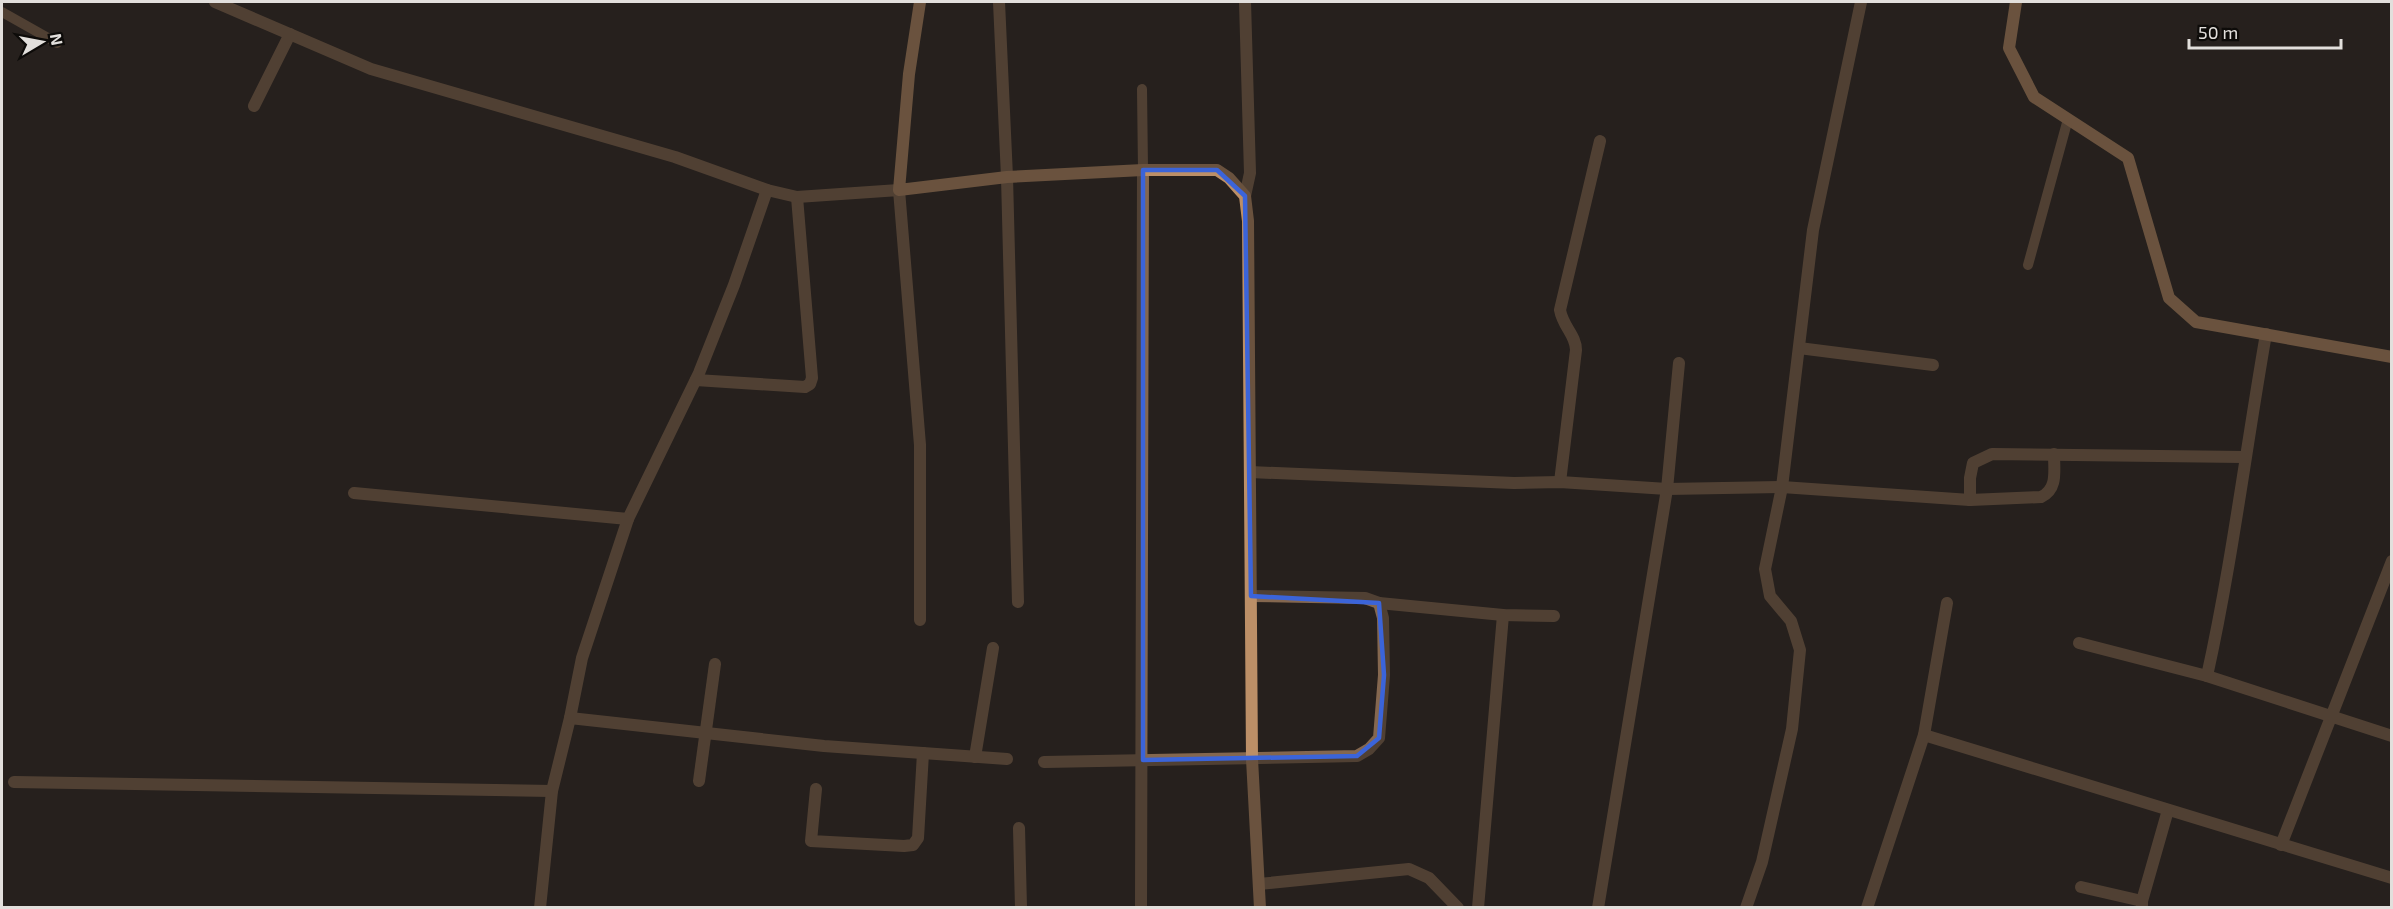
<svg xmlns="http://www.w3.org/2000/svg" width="2393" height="909" viewBox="0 0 2393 909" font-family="'Exo 2',sans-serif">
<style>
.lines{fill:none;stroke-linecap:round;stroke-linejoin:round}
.lane{stroke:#84674f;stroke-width:10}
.street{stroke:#84674f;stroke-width:12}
.secondary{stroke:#bc8f67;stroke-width:12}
.marked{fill:none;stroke:#3b64d9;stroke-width:4.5;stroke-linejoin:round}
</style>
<rect width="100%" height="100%" fill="#26201d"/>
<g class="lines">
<!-- lane -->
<g class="lane">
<polyline points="2,12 57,43"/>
<polyline points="1142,89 1143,170"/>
<polyline points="2028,265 2068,119"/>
</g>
<!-- street -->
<g class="street">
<polyline points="215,2 371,69 675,157 767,190 797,197 899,190 920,445 920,620"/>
<polyline points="999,2 1007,177 1018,602"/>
<polyline points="1245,2 1250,173 1245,196"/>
<polyline points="254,106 290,34"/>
<path d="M 2266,334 C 2246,448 2232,563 2207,676 L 2392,736"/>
<polyline points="1799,348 1933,365"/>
<polyline points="696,380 805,387 810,384 812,378 797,197"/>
<polyline points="1250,472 1514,483 1560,482 1667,489 1782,487 1970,500 1970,478 1973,463 1992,454 2244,457"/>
<path d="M 1560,482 L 1576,350 C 1576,335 1563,327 1560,310 L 1600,141"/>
<polyline points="354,493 628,519"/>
<path d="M 1970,500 L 2041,497 C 2058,489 2054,471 2054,454"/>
<polyline points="1379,603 1503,615 1554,616"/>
<polyline points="2079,643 2207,676"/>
<polyline points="570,718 824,746 1007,759"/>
<polyline points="1924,735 2392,878"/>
<polyline points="975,757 993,648"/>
<polyline points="1044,762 1357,756 1369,749 1379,738 1384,675 1383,618 1379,603 1365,598 1251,596"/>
<polyline points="699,781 715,664"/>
<polyline points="14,782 552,791"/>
<polyline points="816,789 811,841 904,846 913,845 918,838 923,753"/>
<polyline points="1019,828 1021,908"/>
<polyline points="2281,845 2392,561"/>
<polyline points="1259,884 1409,869 1429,878 1458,908"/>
<polyline points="2081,887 2142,901"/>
<polyline points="540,908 552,791 570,718 582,658 628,519 699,373 734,285 767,190"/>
<polyline points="1141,908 1143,170"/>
<polyline points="1478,908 1503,615"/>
<polyline points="1598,908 1667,489 1679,363"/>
<polyline points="1746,908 1762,862 1792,729 1800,650 1791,621 1770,596 1765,569 1782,487 1813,230 1861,2"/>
<polyline points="1867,908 1924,735 1947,603"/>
<polyline points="2142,908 2142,901 2168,810"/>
</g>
<!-- secondary -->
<g class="secondary">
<polyline points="920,2 909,74 899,190 1007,177 1143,170 1217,170 1229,178 1245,196 1248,221 1252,759 1260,908"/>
<polyline points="2016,2 2009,48 2034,97 2128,158 2169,298 2196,322 2392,357"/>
</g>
</g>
<!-- marked area -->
<path d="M0 0H2393V909H0ZM 1143,170 L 1217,170 L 1245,196 L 1251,596 L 1379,603 L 1384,675 L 1379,738 L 1357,756 L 1143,760 Z" fill="#26201d" fill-opacity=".55" fill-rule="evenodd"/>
<path class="marked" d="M 1143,170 L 1217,170 L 1245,196 L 1251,596 L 1379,603 L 1384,675 L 1379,738 L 1357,756 L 1143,760 Z"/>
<!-- border -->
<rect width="2393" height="909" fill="none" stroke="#e2dfdc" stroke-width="6"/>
<!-- north arrow -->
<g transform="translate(42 42) rotate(80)" stroke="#0d0b09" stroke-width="4.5" paint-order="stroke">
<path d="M0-4.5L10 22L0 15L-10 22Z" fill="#e2dfdc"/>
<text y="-9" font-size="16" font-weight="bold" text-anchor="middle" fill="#e2dfdc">N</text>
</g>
<!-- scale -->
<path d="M2189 39v9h152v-9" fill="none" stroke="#e2dfdc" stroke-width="3"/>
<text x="2198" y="39" font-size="18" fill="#e2dfdc" stroke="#0d0b09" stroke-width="4.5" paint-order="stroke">50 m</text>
</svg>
